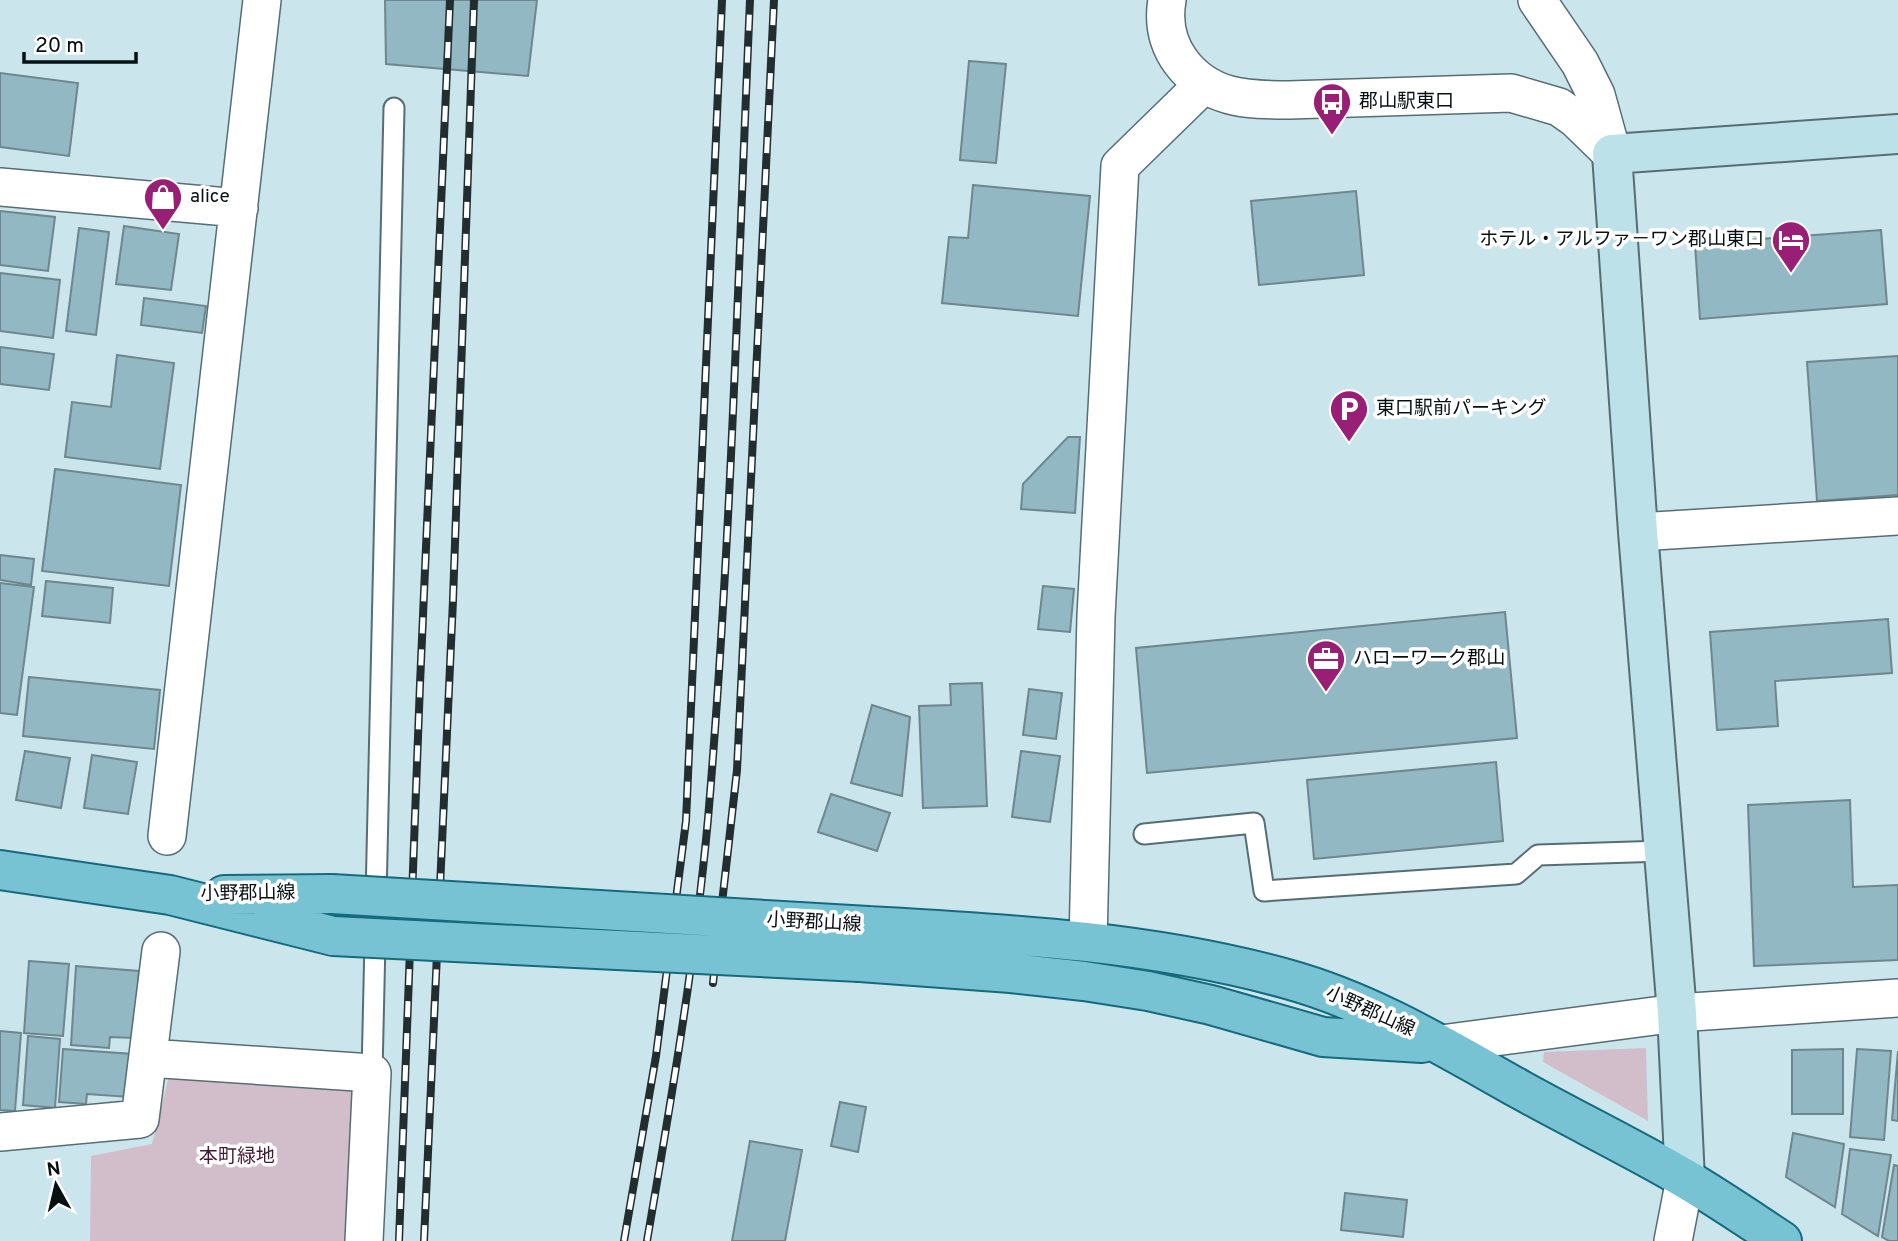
<svg xmlns="http://www.w3.org/2000/svg" width="1898" height="1241" viewBox="0 0 1898 1241" font-family="Overpass,'Noto Sans JP',sans-serif">
	<style>
		.green { fill: #d2beca }
		.building { fill: #92b8c3; stroke: #6e868d; stroke-width: 2 }
		.lines { fill: none; stroke-linecap: round; stroke-linejoin: round }
		.lane-casing { stroke: #566d73; stroke-width: 23 }
		.street-casing { stroke: #566d73; stroke-width: 40 }
		.secondary-casing { stroke: #566d73; stroke-width: 42 }
		.primary-casing { stroke: #166a7d; stroke-width: 42 }
		.lane { stroke: #fff; stroke-width: 19 }
		.street { stroke: #fff; stroke-width: 37 }
		.secondary { stroke: #bce1e9; stroke-width: 38 }
		.primary { stroke: #78c3d3; stroke-width: 38 }
		.rail-casing { stroke: #222d30; stroke-width: 8 }
		.rail { stroke: #fff; stroke-width: 5; stroke-dasharray: 16; stroke-linecap: butt }
		.primary-bridge-casing { stroke: #166a7d; stroke-width: 42; stroke-linecap: butt }
		.primary-bridge { stroke: #78c3d3; stroke-width: 38 }
		.labels { text-anchor: middle; dominant-baseline: central; stroke-width: 7; stroke-linejoin: round; paint-order: stroke }
		.poi-label { font-size: 19px; fill: #071012; stroke: #fff; text-anchor: start }
		.street-label { font-size: 19px; fill: #071012; stroke: #fff }
		.park-label { font-size: 19px; fill: #431a35; stroke: #fff }
	</style>
	<rect width="100%" height="100%" fill="#cbe5ed"/>
	<path class="green" d="M1646 1048 1648 1121 1543 1062 1544 1052Z
		M171 1068 362 1083 355 1241H90L91 1156 152 1144Z"/>
	<path class="building" d="M385 0H537L528 76 386 64Z
		M969 61 1006 64 996 163 960 160Z
		M0 73 78 83 69 156 0 147Z
		M973 185 1090 196 1078 316 942 303 949 237 968 238Z
		M1356 191 1364 275 1259 285 1251 201Z
		M0 211 55 217 48 271 0 265Z
		M124 226 179 234 171 290 116 284Z
		M79 228 109 232 96 335 66 331Z
		M1881 230 1887 304 1700 319 1695 244Z
		M0 273 60 280 53 338 0 331Z
		M144 298 206 306 202 333 141 325Z
		M0 347 54 354 49 390 0 384Z
		M117 355 174 363 160 469 65 457 72 402 111 407Z
		M1898 356V495L1817 501 1807 362Z
		M1068 437H1080L1075 513 1021 509 1023 484Z
		M55 469 181 485 169 586 42 571Z
		M0 555 34 559 31 585 0 580Z
		M46 581 113 588 110 623 42 616Z
		M0 583 34 587 17 715 0 713Z
		M1043 586 1074 589 1070 632 1038 629Z
		M1505 612 1517 738 1147 773 1136 648Z
		M1888 619 1892 673 1775 681 1778 726 1717 730 1710 632Z
		M29 677 160 690 154 749 23 736Z
		M982 683 987 806 923 808 919 706 951 705 950 684Z
		M1029 689 1062 693 1056 739 1023 735Z
		M872 705 910 717 902 796 851 783Z
		M25 751 70 758 61 808 16 800Z
		M1021 751 1060 756 1050 822 1012 817Z
		M92 755 137 762 128 814 84 808Z
		M1496 762 1503 841 1314 859 1307 780Z
		M831 794 890 813 877 851 818 832Z
		M1850 800 1853 887 1898 885V960L1754 966 1748 805Z
		M29 961 69 964 63 1036 24 1033Z
		M76 966 139 971 134 1038 110 1037 109 1048 71 1045Z
		M0 1031 21 1033 15 1111 0 1110Z
		M28 1036 60 1039 55 1108 23 1105Z
		M63 1049 133 1054 130 1097 87 1094 86 1104 59 1102Z
		M1843 1049V1114H1792V1050Z
		M1857 1049 1891 1051 1884 1140 1850 1137Z
		M1898 1051V1121L1892 1120Z
		M840 1102 866 1107 858 1152 831 1146Z
		M1793 1133 1844 1144 1835 1207 1786 1177Z
		M750 1141 802 1150 785 1241H732Z
		M1850 1149 1891 1155 1878 1236 1842 1214Z
		M1894 1165 1898 1166V1241H1889L1882 1237Z
		M1345 1193 1407 1200 1403 1237 1341 1230Z"/>
	<g class="lines">
		<g class="lane-casing">
			<path id="lane" d="M1144 834 1254 823 1264 891 1516 874 1538 855 1664 851
				M372 1073 394 108"/>
		</g>
		<g class="street-casing">
			<path id="street" d="M1167 0C1163 23 1167 43 1181 62 1209 99 1246 100 1289 100L1511 93 1559 107 1576 119 1612 154
				M1537 0 1580 63 1596 95 1612 153
				M0 187 239 208
				M1638 532 1898 516
				M167 836 262 0
				M1088 941 1096 616 1120 166 1203 85
				M1441 1044 1677 1013 1898 998
				M148 1058 372 1073 364 1241
				M0 1132 140 1119 161 951
				M1673 1241 1685 1179"/>
		</g>
		<g class="secondary-casing">
			<path id="secondary" d="M1685 1179 1677 1013 1638 532 1612 154 1898 134"/>
		</g>
		<g class="primary-casing">
			<path id="primary" d="M0 870 170 895 333 936
				M224 895 332 894
				M868 926C1009 934 1150 941 1287 979 1371 1002 1446 1048 1521 1090 1575 1120 1631 1147 1684 1178 1718 1198 1750 1220 1782 1241
				M860 962 1011 973 1084 981 1148 991 1211 1005 1323 1037 1422 1043"/>
		</g>
		<use href="#lane" class="lane"/>
		<use href="#street" class="street"/>
		<use href="#secondary" class="secondary"/>
		<use href="#primary" class="primary"/>
		<g class="rail-casing">
			<path id="rail" d="M713 983 737 770 774 0
				M399 1241 420 684 450 0
				M424 1241 453 600 474 0
				M624 1241 656 1056 686 821 722 0
				M647 1241C671 1101 695 961 708 819 731 547 738 273 750 0"/>
		</g>
		<use href="#rail" class="rail"/>
		<g class="primary-bridge-casing">
			<path id="primary-bridge" d="M332 894 868 926
				M333 936 860 962"/>
		</g>
		<use href="#primary-bridge" class="primary-bridge"/>
	</g>
	<defs>
		<g id="bus-pin" transform="scale(2.0125)"><path d="M0 17L-7.5 6A9.5 9.5 0 1 1 7.5 6Z" fill="#991e76" stroke="#fff"/><path d="M-5-6H5V4H4V6H2V4H-2V6H-4V4H-5ZM-3.5-4V0h7V-4ZM-3.5 1.2v1.5H-2V1.2ZM2 1.2v1.5H3.5V1.2Z" fill="#fff"/></g>
		<g id="shop-pin" transform="scale(2.0125)"><path d="M0 17L-7.5 6A9.5 9.5 0 1 1 7.5 6Z" fill="#991e76" stroke="#fff"/><path d="M-5-2.5h2.3a2.7 3.5 0 0 1 5.4 0H5L5.5 6h-11ZM-1.5-2.5h3a1.5 2.3 0 0 0-3 0Z" fill="#fff"/></g>
		<g id="hotel-pin" transform="scale(2.0125)"><path d="M0 17L-7.5 6A9.5 9.5 0 1 1 7.5 6Z" fill="#991e76" stroke="#fff"/><path d="M-6-4.5h1.5V1H6V5H4.5V3h-9V5H-6ZM-4 0a1.8 1.8 0 1 1 3.6 0ZM.5 0V-2.5h3Q6-2.5 6 0Z" fill="#fff"/></g>
		<g id="parking-pin" transform="scale(2.0125)"><path d="M0 17L-7.5 6A9.5 9.5 0 1 1 7.5 6Z" fill="#991e76" stroke="#fff"/><path d="M-3.5-5.5H1a3.5 3.5 0 0 1 0 7H-1V5.5H-3.5ZM-1-3.4V-.6H.8a1.4 1.4 0 0 0 0-2.8Z" fill="#fff"/></g>
		<g id="office-pin" transform="scale(2.0125)"><path d="M0 17L-7.5 6A9.5 9.5 0 1 1 7.5 6Z" fill="#991e76" stroke="#fff"/><path d="M-6-3h4V-5.5h4V-3h4V5H-6ZM-1-4.5V-3h2v-1.5ZM-6 0V1H6V0Z" fill="#fff"/></g>
	</defs>
	<g fill-rule="evenodd">
		<use href="#bus-pin" x="1332" y="102"/>
		<use href="#shop-pin" x="163" y="197"/>
		<use href="#hotel-pin" x="1791" y="240"/>
		<use href="#parking-pin" x="1349" y="409"/>
		<use href="#office-pin" x="1326" y="659"/>
	</g>
	<g class="labels">
		<g class="poi-label">
			<text x="1359" y="102">郡山駅東口</text>
			<text x="190" y="197">alice</text>
			<text x="1764" y="240" text-anchor="end">ホテル・アルファ－ワン郡山東口</text>
			<text x="1376" y="409">東口駅前パーキング</text>
			<text x="1353" y="659">ハローワーク郡山</text>
		</g>
		<g class="street-label">
			<text transform="translate(248 894) rotate(-1)">小野郡山線</text>
			<text transform="translate(814 923) rotate(3)">小野郡山線</text>
			<text transform="translate(1370 1012) rotate(24)">小野郡山線</text>
		</g>
		<g class="park-label">
			<text x="237" y="1157">本町緑地</text>
		</g>
	</g>
	<g transform="translate(56 1185) rotate(352)" stroke="#ffffff" stroke-width="5" paint-order="stroke">
	<path d="M0-5L12 26L0 18L-12 26Z" fill="#071012"/>
	<text y="-10" font-size="19" font-weight="bold" text-anchor="middle" fill="#071012">N</text>
	</g>
	<path d="M24 52v10h112v-10" fill="none" stroke="#071012" stroke-width="3.5"/>
	<text x="35" y="52" font-size="21" fill="#071012" stroke="#ffffff" stroke-width="5" paint-order="stroke">20 m</text>
</svg>
